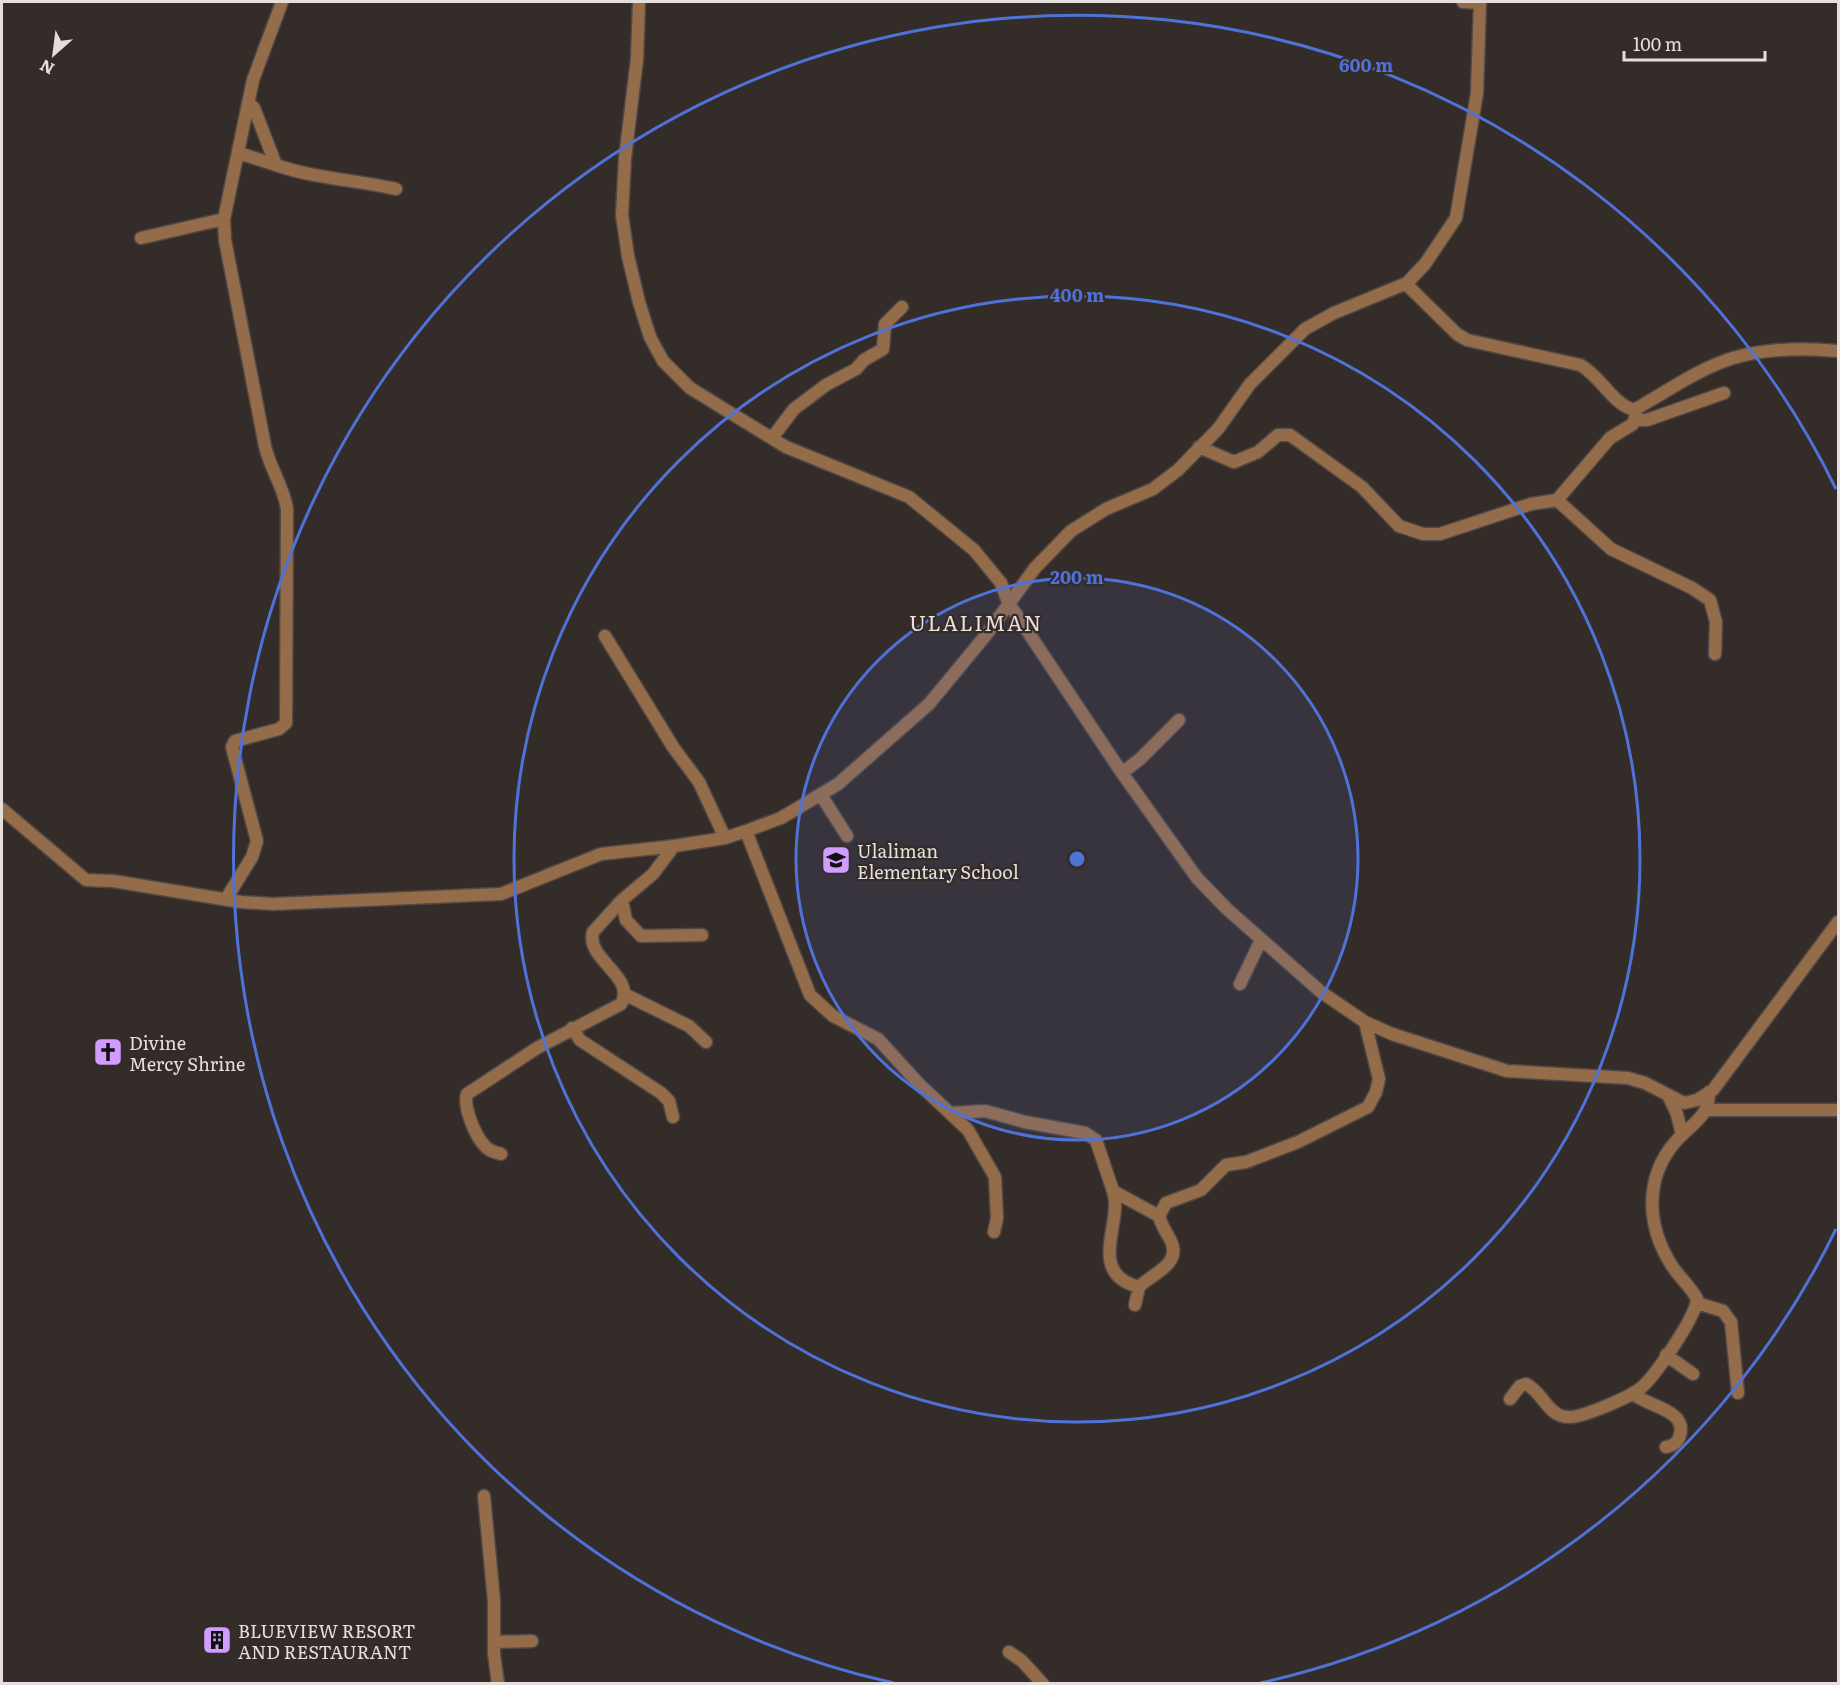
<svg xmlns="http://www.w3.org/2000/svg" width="1840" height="1685" viewBox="0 0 1840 1685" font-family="Literata,serif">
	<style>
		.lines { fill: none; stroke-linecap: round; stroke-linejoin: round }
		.minor-casing { stroke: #504846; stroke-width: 15 }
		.minor { stroke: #956c49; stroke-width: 12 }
		.ring { fill: none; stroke: #4f72d9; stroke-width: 3 }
		.labels { text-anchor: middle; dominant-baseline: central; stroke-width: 4.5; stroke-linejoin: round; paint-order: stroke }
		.poi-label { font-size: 18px; fill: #e4dedc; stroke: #342c29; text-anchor: start }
		.quarter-label { font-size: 21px; letter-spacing: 1.5px; fill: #eadfdb; stroke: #342c29 }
		.centre { fill: #4f72d9; stroke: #342c29; stroke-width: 3 }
		.ring-label { font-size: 18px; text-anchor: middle; font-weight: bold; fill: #4f72d9; stroke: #342c29; stroke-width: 4.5; stroke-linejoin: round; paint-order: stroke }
	</style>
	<rect width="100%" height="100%" fill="#342c29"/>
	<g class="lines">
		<g class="minor-casing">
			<path id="minor" d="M639 2 637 59 625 158 622 215 628 256 639 302 650 337 663 361 690 388 786 447 909 497 974 550 1001 583 1008 602 1122 773 1197 878 1227 909 1321 992 1365 1022 1392 1034 1507 1071 1628 1078 1645 1083 1684 1103 1697 1100 1713 1090 1838 922
				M1463 2 1480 3
				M249 103 254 108 276 165C312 178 357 180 396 189
				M239 153 276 165
				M224 219 225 240 265 446C270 469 284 487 287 509L286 723 279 729 235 741 232 747 257 841 252 857 226 899
				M141 238 224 219 253 80 282 2
				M1406 284 1457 334 1467 340 1580 365C1601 376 1611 403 1634 410 1666 392 1698 369 1733 358 1767 348 1803 348 1838 351
				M1635 420H1647L1724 393
				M772 438 794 409 826 385 856 369 864 360 883 349 885 324 902 307
				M1199 447 1234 462 1258 452 1278 435H1290L1362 487 1399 526 1423 534H1440L1531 504 1557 500 1610 438 1633 424 1636 415 1634 410
				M1557 500 1611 549 1692 588 1710 600 1716 622 1715 654
				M605 636 673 747 699 782 725 838
				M1122 773 1140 759 1179 720
				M821 795 847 836
				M2 809 86 880 113 881 241 902 273 904 501 894 601 854 674 846 725 838 746 831 781 818 838 784 929 704 986 635 1035 568 1071 531 1106 509 1153 489 1178 470 1218 429 1250 384 1305 329 1334 313 1407 283 1425 264 1456 218 1477 93 1480 2
				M746 831 810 995 833 1016 878 1039 920 1085 968 1130 995 1177 997 1218 994 1232
				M622 900 626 920 641 936 702 935
				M1240 984 1261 940
				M624 994 689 1026 706 1042
				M572 1028 580 1040 661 1093 669 1101 673 1117
				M1669 1097 1677 1114 1682 1135
				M1707 1110H1838
				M952 1113 985 1111 1025 1122 1085 1133 1096 1140 1113 1191 1159 1216
				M501 1154C495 1152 488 1151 484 1145 475 1135 463 1107 467 1094L537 1048 621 1004C637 977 585 959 593 932L622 900 653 874 674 846
				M1113 1191C1124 1222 1085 1273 1139 1287
				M1697 1303 1723 1311 1731 1322 1738 1393
				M1135 1305 1139 1287C1151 1274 1182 1265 1171 1241 1167 1233 1161 1225 1159 1216L1166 1203 1201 1190 1226 1165 1246 1162 1298 1142 1368 1107 1376 1092 1379 1079 1365 1022
				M1666 1355 1693 1374
				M1633 1393C1645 1407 1693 1409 1678 1440 1675 1445 1671 1446 1666 1447
				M1510 1399 1520 1386 1526 1384C1543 1392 1547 1416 1568 1417 1582 1418 1630 1397 1641 1388 1655 1376 1696 1317 1697 1299 1691 1287 1680 1278 1672 1266 1644 1222 1644 1170 1684 1133 1698 1120 1709 1113 1709 1092
				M484 1496 494 1601V1654L498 1684
				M494 1642 532 1641
				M1009 1652 1022 1661 1043 1684"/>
		</g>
		<use href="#minor" class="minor"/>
	</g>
	<circle cx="1077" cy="859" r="281" fill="#4f72d9" fill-opacity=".12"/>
	<g class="ring">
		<circle cx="1077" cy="859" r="281"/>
		<circle cx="1077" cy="859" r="563"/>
		<path d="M1836 1229A844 844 0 0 1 1260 1683M894 1683A844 844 0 1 1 1836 489"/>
	</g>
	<defs>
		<g id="school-square" transform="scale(1.5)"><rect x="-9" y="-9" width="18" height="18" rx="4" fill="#d09dfe" stroke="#342c29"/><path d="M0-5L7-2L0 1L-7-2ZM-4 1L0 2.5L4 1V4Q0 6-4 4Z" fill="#111"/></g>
		<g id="church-square" transform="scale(1.5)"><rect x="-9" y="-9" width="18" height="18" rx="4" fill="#d09dfe" stroke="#342c29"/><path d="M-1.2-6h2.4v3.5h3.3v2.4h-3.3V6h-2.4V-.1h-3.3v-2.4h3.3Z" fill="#111"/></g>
		<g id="building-square" transform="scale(1.5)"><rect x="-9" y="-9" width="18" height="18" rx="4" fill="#d09dfe" stroke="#342c29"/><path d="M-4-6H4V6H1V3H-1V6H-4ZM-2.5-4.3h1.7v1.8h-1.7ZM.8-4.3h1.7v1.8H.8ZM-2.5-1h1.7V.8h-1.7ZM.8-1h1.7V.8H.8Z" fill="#111"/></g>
	</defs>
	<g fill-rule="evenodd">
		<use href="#school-square" x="836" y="860"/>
		<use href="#church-square" x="108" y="1052"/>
		<use href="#building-square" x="217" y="1640"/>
	</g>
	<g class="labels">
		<g class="poi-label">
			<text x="857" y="850">Ulaliman<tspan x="857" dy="21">Elementary School</tspan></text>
			<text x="129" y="1042">Divine<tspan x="129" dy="21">Mercy Shrine</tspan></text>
			<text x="238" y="1630">BLUEVIEW RESORT<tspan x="238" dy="21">AND RESTAURANT</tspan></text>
		</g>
		<g class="quarter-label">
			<text x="976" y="621">ULALIMAN</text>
		</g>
	</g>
	<circle cx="1077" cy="859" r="9" class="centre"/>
	<g class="ring-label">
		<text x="1366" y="72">600 m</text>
		<text x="1077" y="302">400 m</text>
		<text x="1077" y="584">200 m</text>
	</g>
	<rect width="1840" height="1685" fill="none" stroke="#e4dedc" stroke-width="6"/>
	<g transform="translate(54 54) rotate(208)" stroke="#342c29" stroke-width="4.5" paint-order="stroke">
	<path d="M0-4.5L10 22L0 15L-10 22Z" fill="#e4dedc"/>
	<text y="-9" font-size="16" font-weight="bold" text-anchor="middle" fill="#e4dedc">N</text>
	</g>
	<path d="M1624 51v9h141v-9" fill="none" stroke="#e4dedc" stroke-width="3"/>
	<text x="1633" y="51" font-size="18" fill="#e4dedc" stroke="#342c29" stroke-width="4.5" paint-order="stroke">100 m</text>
</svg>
